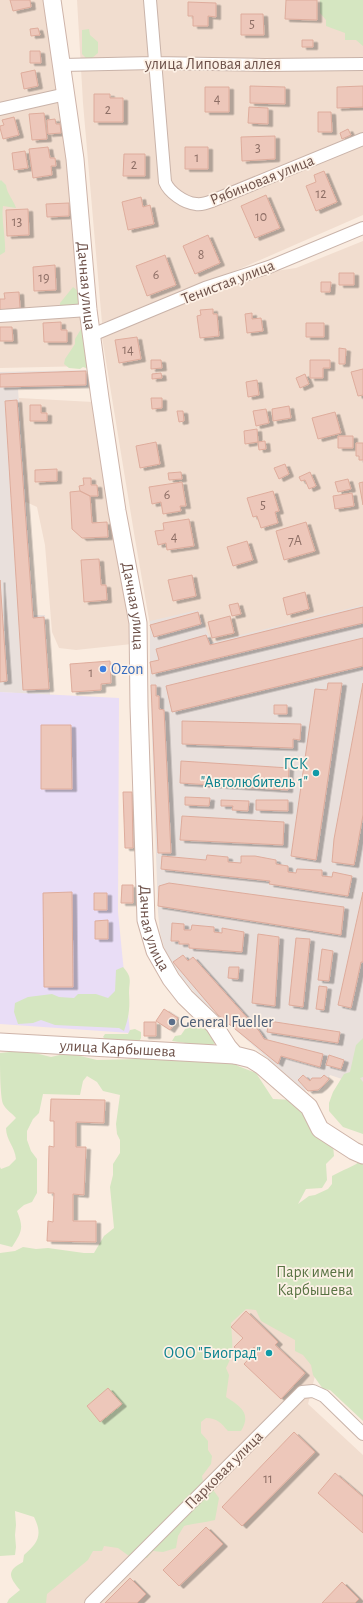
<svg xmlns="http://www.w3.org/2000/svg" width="363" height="1603" viewBox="0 0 363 1603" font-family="'Alegreya Sans',sans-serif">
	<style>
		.residential { fill: #f1ddcf }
		.industrial { fill: #e9e0dc }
		.education { fill: #e9ddf6 }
		.green { fill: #d5e6c1 }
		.building { fill: #edc7ba; stroke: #deac9c; filter: url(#shadow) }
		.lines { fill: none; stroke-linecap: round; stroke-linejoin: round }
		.street-casing { stroke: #c9b3a9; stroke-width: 14 }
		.secondary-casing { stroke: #ceb4a9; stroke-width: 19 }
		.street { stroke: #fff; stroke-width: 12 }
		.secondary { stroke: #fff; stroke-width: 17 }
		.shop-dot { fill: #3f7fe0; stroke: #fdf1e6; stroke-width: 1.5 }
		.culture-dot { fill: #0f9aa8; stroke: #fdf1e6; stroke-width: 1.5 }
		.service-dot { fill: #5c6f8a; stroke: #fdf1e6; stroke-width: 1.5 }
		.labels { text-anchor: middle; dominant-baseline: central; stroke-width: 3.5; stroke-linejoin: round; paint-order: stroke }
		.number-label { font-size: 14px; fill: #8e6f66 }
		.street-label { font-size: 16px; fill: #6e524a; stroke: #fdf1e6 }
		.shop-label { font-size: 16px; fill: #366cbe; stroke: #fdf1e6; text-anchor: start }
		.culture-label { font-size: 16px; fill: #0d838f; stroke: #fdf1e6; text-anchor: end }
		.service-label { font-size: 16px; fill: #4e5e75; stroke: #fdf1e6; text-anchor: start }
		.park-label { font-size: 16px; fill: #587343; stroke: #fdf1e6 }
	</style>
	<defs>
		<filter id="shadow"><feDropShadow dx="4.5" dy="2.5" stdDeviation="0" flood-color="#0004"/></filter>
	</defs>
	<rect width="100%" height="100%" fill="#faece0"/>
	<path class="residential" d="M0 0H46L64 118 90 366 0 368Z
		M77 0H363V215L155 306 102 323 83 103Z
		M363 241V607L210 645 150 625 135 539 102 337 199 297 262 273 296 268Z
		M19 398 93 402 128 602 132 644 76 650 59 648 52 632 45 545 37 507 26 502Z
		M250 1293 320 1356 308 1404 363 1455V1603H36L188 1368Z"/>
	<path class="industrial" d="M88 370V387L18 389 34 615H45L50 695 0 692V372Z
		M363 605V1118L348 1081 330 1075 323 1088 315 1092 304 1090 199 998 182 978 165 950 160 933 158 912 150 680V621L198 610 212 642Z"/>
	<path class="education" d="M0 692 119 698 118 912 130 1033 0 1024Z"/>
	<path class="green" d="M320 0H363V46L356 40H345V33L326 26V20L320 13Z
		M89 29 90 35 98 42V53L92 58H86L82 54V30Z
		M1 180 6 185C7 194 13 199 16 208L3 206C1 221 6 237 5 252L0 255V181Z
		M73 287 78 291 80 302 76 306 60 307V303Z
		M81 329 86 330 89 369 83 367 80 369 69 368 64 364 65 359 75 344V339Z
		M123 967C133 978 129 981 129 993 130 1009 129 1016 124 1031L119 1028 55 1025 41 1020 33 1023 18 1024 14 1012 15 1003 28 997 52 994 59 997 74 998 78 994H96L108 998 115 991 116 970Z
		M194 1018 198 1020 215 1037 216 1042C213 1046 211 1046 206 1046L172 1041 175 1036 181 1035 192 1019Z
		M135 1029 141 1032V1038L138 1044 107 1041 103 1037 105 1034H128L130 1030Z
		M363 1038V1077L360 1078 363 1082V1134L343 1127 329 1111V1103L333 1092 344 1074 350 1072 356 1045Z
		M19 1051 35 1053 51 1057 68 1053 97 1060 136 1059 146 1057 159 1060 169 1056 230 1060 238 1066 256 1073 273 1099 293 1100 333 1145 334 1156 326 1164 327 1180 322 1188 306 1189 298 1204 309 1196 315 1195 328 1189 332 1184V1176C342 1170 354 1167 363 1159V1421L330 1390 323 1389 313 1375 311 1365 303 1355 295 1351V1340L261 1321 256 1310 246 1309 231 1323C232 1341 235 1352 226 1368L229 1375 226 1397C240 1406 252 1413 241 1431H228C221 1423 217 1418 206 1418L201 1422V1433L208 1441V1450L212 1456 211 1464 202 1476 204 1487H211L219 1498 215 1520C204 1523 194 1523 184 1526L178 1536 176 1548 163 1552 153 1551 147 1558 129 1556 118 1548 104 1546 102 1551H93L88 1560 47 1594 46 1603H7L9 1599 20 1590C9 1577 6 1571 23 1562L24 1555C38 1543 43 1535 34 1517L15 1511 16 1525 15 1535 16 1547 15 1555 0 1556V1253L15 1251 23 1247 36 1249 48 1248 84 1253H94L104 1236 114 1228 110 1187 113 1175V1164L120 1153V1140L117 1134 116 1124 120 1095 103 1091 97 1082 87 1076 83 1081 80 1095 43 1094 39 1113 33 1119 27 1131V1140L31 1151 37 1159V1193L32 1202 24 1205 17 1211C24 1228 22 1232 12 1247L0 1244V1167L1 1169 9 1166 16 1159C15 1147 6 1140 6 1128L16 1118C12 1113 6 1110 3 1104 0 1095 0 1065 0 1053Z"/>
	<path class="building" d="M10 0H30L31 7 13 11Z
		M286 0H317V20L285 19Z
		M188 2 216 3V17L208 16V26H193V16H188Z
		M241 14H263L264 35H241Z
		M38 28 40 35 31 36 30 29Z
		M302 40H313V47H302Z
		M30 51H40L41 63H30Z
		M35 70 38 86 24 89 21 73Z
		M250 86 285 87V104L250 103Z
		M363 86V107L337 108V87Z
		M205 87H229V112H205Z
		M94 94H110V98H123V122H94Z
		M249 107 268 108V124L248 123Z
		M318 112H331L332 132H318Z
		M44 113 47 139 32 140 29 114Z
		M14 117 19 135 3 139 0 128V126L4 125 2 120Z
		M55 119 56 124H60L61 133 48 134 47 120Z
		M348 129 351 135 342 139 340 133Z
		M275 136V159L242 161 241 137Z
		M48 147 50 158H55L56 166H51L52 175 33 178 29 149Z
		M185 147H208V169H185Z
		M25 151 28 168 14 170 12 153Z
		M124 154H145V176H123Z
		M324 171 337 202 316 211 306 186 316 182 314 175Z
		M266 195 280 228 255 238 241 206Z
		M141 197 143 207 150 205 154 224 128 230 122 202Z
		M69 203V216L47 217 46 204Z
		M28 209 29 235 7 236 6 210Z
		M208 235 220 263 195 274 183 246Z
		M165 255 176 285 147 296 136 266Z
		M55 265 56 290 34 291 33 267Z
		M339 273H354V285H339Z
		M321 282H331L330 292H321Z
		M19 292 20 308 0 310V299H5L4 293Z
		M213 309V314H217L219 336 200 338 197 316 201 315 200 310Z
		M252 313V319L261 318 263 331 247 333 245 314Z
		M61 322V330H67V342H44L43 323Z
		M306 323H324V337H306Z
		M0 327H12L13 341H0Z
		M137 337 141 359 119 363 115 340Z
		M339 348 346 349 345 364H339Z
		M151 360H161L162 368 151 369Z
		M310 360H330V368H323V378H310Z
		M363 369V395L358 396 351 372Z
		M86 371V385L0 387V374Z
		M161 373 162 378 152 379V374Z
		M305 374 309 384 300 388 296 378Z
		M257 380 259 395 248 397 246 382Z
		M151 398H162V408L152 409Z
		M17 400 33 618 44 617 49 689 23 690 5 401Z
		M30 405H41V413H47V421H30Z
		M289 406 291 418 273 421 272 409Z
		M266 409 269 423 256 426 253 411Z
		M177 411H183L184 421 179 422Z
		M335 412 341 433 318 439 312 418Z
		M257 429 258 442 245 444 244 431Z
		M338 436H353V448H338Z
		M265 441 266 449 259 450 258 442Z
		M156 442 160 464 140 468 136 446Z
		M356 443H363V460H359V456H356Z
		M285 464 289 474 279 479 274 468Z
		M57 469V481L35 482V470Z
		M181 472 182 479 169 480 168 473Z
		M310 472 316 486 309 489 305 480 301 481 299 477Z
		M83 478H91V485H97L98 496H90L80 491 79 486 84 485Z
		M348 479 351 489 338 492 335 482Z
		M182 482 186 506H180L181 511 163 514 161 502 152 504 149 487Z
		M363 482V505L359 483Z
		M80 491 90 496 92 523 107 522 108 537 82 538 72 529 70 492Z
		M273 491 279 511 275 512 278 523 261 528 257 516 253 517 247 498Z
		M352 493 354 506 335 509 333 496Z
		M189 519 194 546 167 550 166 543 158 545 155 531 164 530 163 523Z
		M306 522 315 551 284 560 276 531Z
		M247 541 253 560 233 566 227 547Z
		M99 559 101 585H106L107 600 84 602 81 560Z
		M192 575 196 596 173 601 168 580Z
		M0 580 7 681 0 682Z
		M305 592 309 609 287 615 283 598Z
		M238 603 241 614 232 616 229 605Z
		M363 607V623L152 674 150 662 159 660 156 649 206 635 210 645Z
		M198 612 201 624 154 637 150 625Z
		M230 616 234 633 212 638 208 622Z
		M363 638V666L172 712 166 686Z
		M110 661 111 683 101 684V690L72 692 70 664Z
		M328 683H342L316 860 291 856 315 689 327 690Z
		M363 683V815L354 865 332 862 334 839Z
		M151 685H156V696H159V709L164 710 171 853H158Z
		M274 705H287V714H274Z
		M182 721 301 724 300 740 293 739V748L182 744Z
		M41 725H71L72 789H41Z
		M181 761 289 768 288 790 180 783Z
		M123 792H132L133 848H125Z
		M185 797 210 798 209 806 185 805Z
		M221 800 249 801 248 811 232 810 233 806H221Z
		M256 800H288V811L256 810Z
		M182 816 284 822 283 845 180 840Z
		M207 855 228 857V862L241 863V856H255L276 860V864L288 866V872L296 873 297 869 322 870V876L332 877 333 872 352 876 348 896 269 884 270 881 161 869 162 856 206 860Z
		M169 883 344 907 341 935 158 906 159 886Z
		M122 885H133V903H121Z
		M72 892 73 987H44L43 893Z
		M363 892V962H361L351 1008 338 1005Z
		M94 893H107V910H94Z
		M108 920V939H95V921Z
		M172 923 184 924V930H191L192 925 214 927V932L222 933V928L244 932 242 952 189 948V944H179V941H171Z
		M258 934 279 937 275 1006 252 1003Z
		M296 938 310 939 303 1007 289 1005Z
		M322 949 333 951 329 981 318 980Z
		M183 955 188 961 193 957 259 1031 264 1039 323 1054 320 1067 281 1056 278 1064 218 1015 173 962Z
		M229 967H239L238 979 228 978Z
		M319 986 327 987 324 1010 316 1009Z
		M164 1009 178 1018 170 1030 156 1021Z
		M269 1021 340 1032 338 1043 267 1032Z
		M144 1022H156V1036H144Z
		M329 1055 344 1060 341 1069 326 1065Z
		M303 1075 310 1081 312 1078H321L324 1075 329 1079 323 1086 318 1090 308 1091 298 1080Z
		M51 1099 105 1100 104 1123 76 1122V1147H86L84 1195 73 1194V1221H96V1242L47 1241 48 1221 53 1222 54 1193H48L49 1146 54 1147V1121H50Z
		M246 1311 278 1342 275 1345 305 1373 281 1399 244 1364 257 1350 254 1347 245 1357 234 1347 243 1338 231 1327Z
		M108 1388 122 1404 100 1422 87 1406Z
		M294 1432 315 1452 242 1526 222 1507Z
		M335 1473 363 1497V1533L318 1493Z
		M206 1527 223 1544 179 1586 163 1570Z
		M130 1578 146 1594 137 1603H105Z
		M342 1582 359 1599 355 1603H322Z"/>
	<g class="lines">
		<g class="street-casing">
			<path id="street" d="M150 0 165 182C169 192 184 203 196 204 202 205 207 203 212 201L363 139
				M62 65 154 63 265 65 363 64
				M0 109 66 94
				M0 316 88 310
				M92 335 205 288 269 267 363 228
				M91 1603 302 1392 313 1391 324 1396 363 1434"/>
		</g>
		<g class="secondary-casing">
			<g id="secondary">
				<path id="s1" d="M52 0 75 159 88 310 100 398 117 511 138 623 139 706 146 920 155 951 171 979 185 997 214 1025 228 1047 235 1055 251 1059 262 1066 309 1107 320 1129 354 1151 363 1155"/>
				<path id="s2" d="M0 1042 235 1055"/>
			</g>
		</g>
		<use href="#street" class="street"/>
		<use href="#secondary" class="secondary"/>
	</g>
	<circle class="shop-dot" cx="103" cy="669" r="4"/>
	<g class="culture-dot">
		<circle cx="316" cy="773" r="4"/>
		<circle cx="269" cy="1353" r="4"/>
	</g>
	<circle class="service-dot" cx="172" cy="1022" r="4"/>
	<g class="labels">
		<g class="number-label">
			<text x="252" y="24">5</text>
			<text x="217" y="99">4</text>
			<text x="108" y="110">2</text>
			<text x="258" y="148">3</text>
			<text x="197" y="158">1</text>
			<text x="134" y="165">2</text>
			<text x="321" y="194">12</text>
			<text x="261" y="217">10</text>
			<text x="17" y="222">13</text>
			<text x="201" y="255">8</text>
			<text x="156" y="275">6</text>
			<text x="44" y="278">19</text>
			<text x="128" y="350">14</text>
			<text x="167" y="495">6</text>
			<text x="263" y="505">5</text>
			<text x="174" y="537">4</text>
			<text x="295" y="541">7А</text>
			<text x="91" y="673">1</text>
			<text x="268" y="1479">11</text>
		</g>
		<g class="street-label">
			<text x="213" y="64">улица Липовая аллея</text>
			<text transform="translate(262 180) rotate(-22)">Рябиновая улица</text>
			<text transform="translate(228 282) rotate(-21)">Тенистая улица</text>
			<text stroke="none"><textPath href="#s1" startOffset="288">Дачная улица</textPath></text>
			<text stroke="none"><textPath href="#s1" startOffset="612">Дачная улица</textPath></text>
			<text stroke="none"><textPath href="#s1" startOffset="936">Дачная улица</textPath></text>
			<text stroke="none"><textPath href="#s2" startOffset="118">улица Карбышева</textPath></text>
			<text transform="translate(224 1470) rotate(-45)">Парковая улица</text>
		</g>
		<g class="shop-label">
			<text x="111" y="669">Ozon</text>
		</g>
		<g class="culture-label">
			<text x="308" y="764">ГСК<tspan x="308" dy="18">"Автолюбитель 1"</tspan></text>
			<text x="261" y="1353">ООО "Биоград"</text>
		</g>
		<g class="service-label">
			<text x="180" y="1022">General Fueller</text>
		</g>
		<g class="park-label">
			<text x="315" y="1272">Парк имени<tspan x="315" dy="18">Карбышева</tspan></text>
		</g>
	</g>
</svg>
